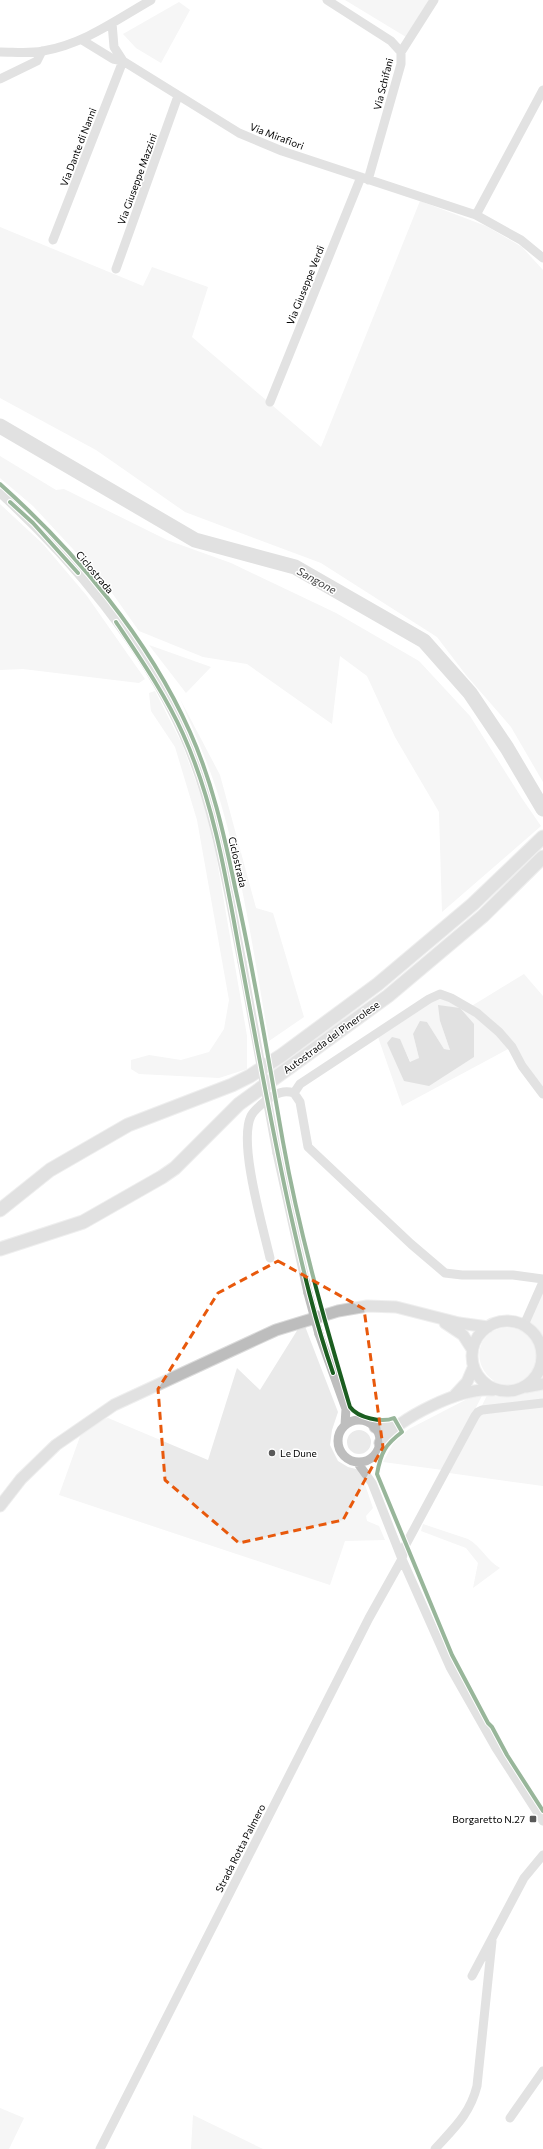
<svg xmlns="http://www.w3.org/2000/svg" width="543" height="2149" viewBox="0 0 543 2149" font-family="Commissioner,sans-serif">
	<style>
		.green { fill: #eaeaea; fill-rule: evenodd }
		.water { fill: #bcbcbc }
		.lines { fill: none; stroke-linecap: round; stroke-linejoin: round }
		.river { stroke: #bcbcbc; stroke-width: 15 }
		.major-casing { stroke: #dbdbdb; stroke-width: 13 }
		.highway-casing { stroke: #dbdbdb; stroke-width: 15 }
		.minor { stroke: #bebebe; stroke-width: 9 }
		.major { stroke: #bdbdbd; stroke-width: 11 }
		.highway { stroke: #bdbdbd; stroke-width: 13 }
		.minor-bridge { stroke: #bebebe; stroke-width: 9 }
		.cycleway-casing { stroke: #fff; stroke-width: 6 }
		.cycleway { stroke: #1b5e20; stroke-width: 4 }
		.marked { fill: none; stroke: #e8590c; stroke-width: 3; stroke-dasharray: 8 5; stroke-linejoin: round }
		.poi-dot { fill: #595959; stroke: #fff; stroke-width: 1.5 }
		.labels { text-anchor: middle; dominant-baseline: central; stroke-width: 3; stroke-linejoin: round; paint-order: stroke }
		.street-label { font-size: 10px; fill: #000; stroke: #fff }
		.poi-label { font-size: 10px; fill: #000; stroke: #fff; text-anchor: start }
		.water-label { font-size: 11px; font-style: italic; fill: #414141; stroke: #fff }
	</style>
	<rect width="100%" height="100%" fill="#fff"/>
	<path class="green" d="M345 0H429L409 34 406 37Z
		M179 2 190 10 161 63 136 48 123 34Z
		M420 201 486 226 522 247 543 270V782L511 727 466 675 437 637 321 563 185 512 96 450 0 398V227L143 286 152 267 208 287 192 337 321 447Z
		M0 456 56 490 64 489 167 540 231 563 336 613 419 661 470 716 521 797 541 826 442 912 439 812 395 737 367 676 340 656 332 724 247 664 203 657 139 631 110 590 72 548 33 506 0 478Z
		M0 504 43 544 87 596 145 679 139 683 23 669 0 670Z
		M149 645 211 667 186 693Z
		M155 691 182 744 204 804 216 855 247 1036V1069L219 1078 139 1074 131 1069V1060L149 1055 181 1060 209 1052 224 1029 229 1000 197 820 175 747 151 711 149 693Z
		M180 699 220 775 256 908 273 913 304 1017 269 1041C256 967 245 890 225 818 214 776 197 738 180 699Z
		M524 974 543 996V1092L519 1057 470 1007Z
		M441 998 475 1015 510 1048 402 1106 378 1037 430 1001ZM440 1021 474 1057 404 1081 400 1040 411 1063 419 1058 413 1034 427 1022 444 1049 450 1050Z
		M543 1282V1486L449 1473 494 1381C464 1359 484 1318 519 1330Z
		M303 1321 338 1412 332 1430 330 1445 338 1461 348 1467 360 1470 373 1508 366 1516 367 1521 379 1526 385 1540 345 1541 330 1585 59 1495 82 1431 95 1422 108 1418 208 1460 237 1368 260 1390Z
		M483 1394 443 1470 383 1462 394 1442 409 1429 473 1396Z
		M347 1442a12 12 0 1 1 24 0a12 12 0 1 1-24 0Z
		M423 1524 468 1539C481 1546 487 1561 500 1568L473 1588 478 1563 466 1548 421 1531Z
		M0 2108 24 2118 9 2149H0Z
		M193 2115 263 2149H191Z"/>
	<path class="water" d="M438 1005 460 1008 474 1024V1057L429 1086 404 1081 387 1043 392 1037 400 1039 410 1062 419 1058 413 1034 420 1021 427 1022 444 1049 450 1050 440 1021Z"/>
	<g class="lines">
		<path class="river" d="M0 426 195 540 295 567 424 641 470 693 507 748 543 809"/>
		<g class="major-casing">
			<path id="major" d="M472 1356a35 35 0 1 1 70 0a35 35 0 1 1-70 0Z
				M445 1323 463 1335 472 1349
				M526 1387 543 1384
				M455 1395 467 1382 473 1368
				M375 1427 397 1425
				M380 1443C400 1417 461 1387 493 1390
				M0 1506 21 1479 56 1445 114 1405 276 1330 338 1311 367 1306 396 1307 459 1323 488 1327"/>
		</g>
		<g class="highway-casing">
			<path id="highway" d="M0 1210 50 1170 128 1125 232 1085 250 1076 282 1055 378 984 473 904 543 837
				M0 1249 83 1222 162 1177 175 1168 239 1104 388 996 483 916 543 857"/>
		</g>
		<path class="minor" d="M327 0 391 41 401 52
			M112 23 114 47 123 61 239 133 282 151 476 215 521 240 543 258
			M82 40 113 59 123 61
			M0 52C14 52 29 54 43 51 84 44 116 20 151 0
			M0 79 37 61 42 51
			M368 180 401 64V52L434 0
			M476 215 543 90
			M53 240 123 61
			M116 269 178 96
			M270 402 361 177
			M0 493C72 559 143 644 183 734 215 806 227 886 242 962
			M294 1093 300 1084 429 999 440 994 451 998 477 1013 499 1032 512 1047 522 1066 543 1094
			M277 1153 308 1293
			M270 1258C263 1227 238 1143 251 1116 254 1110 263 1103 268 1099 277 1093 284 1090 294 1093L300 1102 308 1147 411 1244 445 1273 462 1275H513L543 1279
			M524 1325 543 1282
			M319 1334 346 1409 345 1425
			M338 1441a21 21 0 1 1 42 0a21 21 0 1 1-42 0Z
			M357 1462 372 1483 402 1559 450 1667 496 1748 543 1821
			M472 1976 524 1878 543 1855
			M510 2118 543 2071
			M100 2149 369 1618 402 1559 405 1546 475 1416 478 1412 482 1410 543 1403
			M435 2149C454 2128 470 2114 477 2086L492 1941"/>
		<use href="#major" class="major"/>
		<use href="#highway" class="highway"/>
		<path class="minor-bridge" d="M242 962 277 1153
			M308 1293 319 1334"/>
		<g class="cycleway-casing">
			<path id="cycleway" d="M0 484C76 552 148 638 190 732 212 781 224 834 235 887 254 971 268 1057 283 1142 299 1231 324 1320 350 1407 358 1418 382 1423 394 1418L402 1432C385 1445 381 1452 377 1474L452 1655 488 1723 492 1727 507 1755 543 1811
				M10 502 33 523 78 573
				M116 622C140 658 165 694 183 734 215 805 227 884 241 960 257 1045 272 1131 291 1216 303 1269 315 1321 333 1373"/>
		</g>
		<use href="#cycleway" class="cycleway"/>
	</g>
	<path d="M0 0H543V2149H0ZM278 1261 364 1309 383 1447 343 1520 239 1543 165 1480 158 1389 218 1293Z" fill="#fff" fill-opacity=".55" fill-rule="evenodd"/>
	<path class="marked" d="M278 1261 364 1309 383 1447 343 1520 239 1543 165 1480 158 1389 218 1293Z"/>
	<g class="poi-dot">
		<circle cx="272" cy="1453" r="4"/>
		<rect x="529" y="1815" width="8" height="8" rx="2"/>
	</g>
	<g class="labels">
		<g class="street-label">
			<text transform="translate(383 84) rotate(-76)">Via Schifani</text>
			<text transform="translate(277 136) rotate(21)">Via Mirafiori</text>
			<text transform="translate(78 147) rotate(-69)">Via Dante di Nanni</text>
			<text transform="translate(137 179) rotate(-70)">Via Giuseppe Mazzini</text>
			<text transform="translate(305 285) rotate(-68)">Via Giuseppe Verdi</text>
			<text transform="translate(95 572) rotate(50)">Ciclostrada</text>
			<text transform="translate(238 862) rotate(77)">Ciclostrada</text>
			<text transform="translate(331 1037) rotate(-36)">Autostrada del Pinerolese</text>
			<text transform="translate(240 1848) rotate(-63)">Strada Rotta Palmero</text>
		</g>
		<g class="poi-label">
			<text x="280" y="1453">Le Dune</text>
			<text x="525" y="1819" text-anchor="end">Borgaretto N.27</text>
		</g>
		<g class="water-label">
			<text transform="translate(317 580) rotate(29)">Sangone</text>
		</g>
	</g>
</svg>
